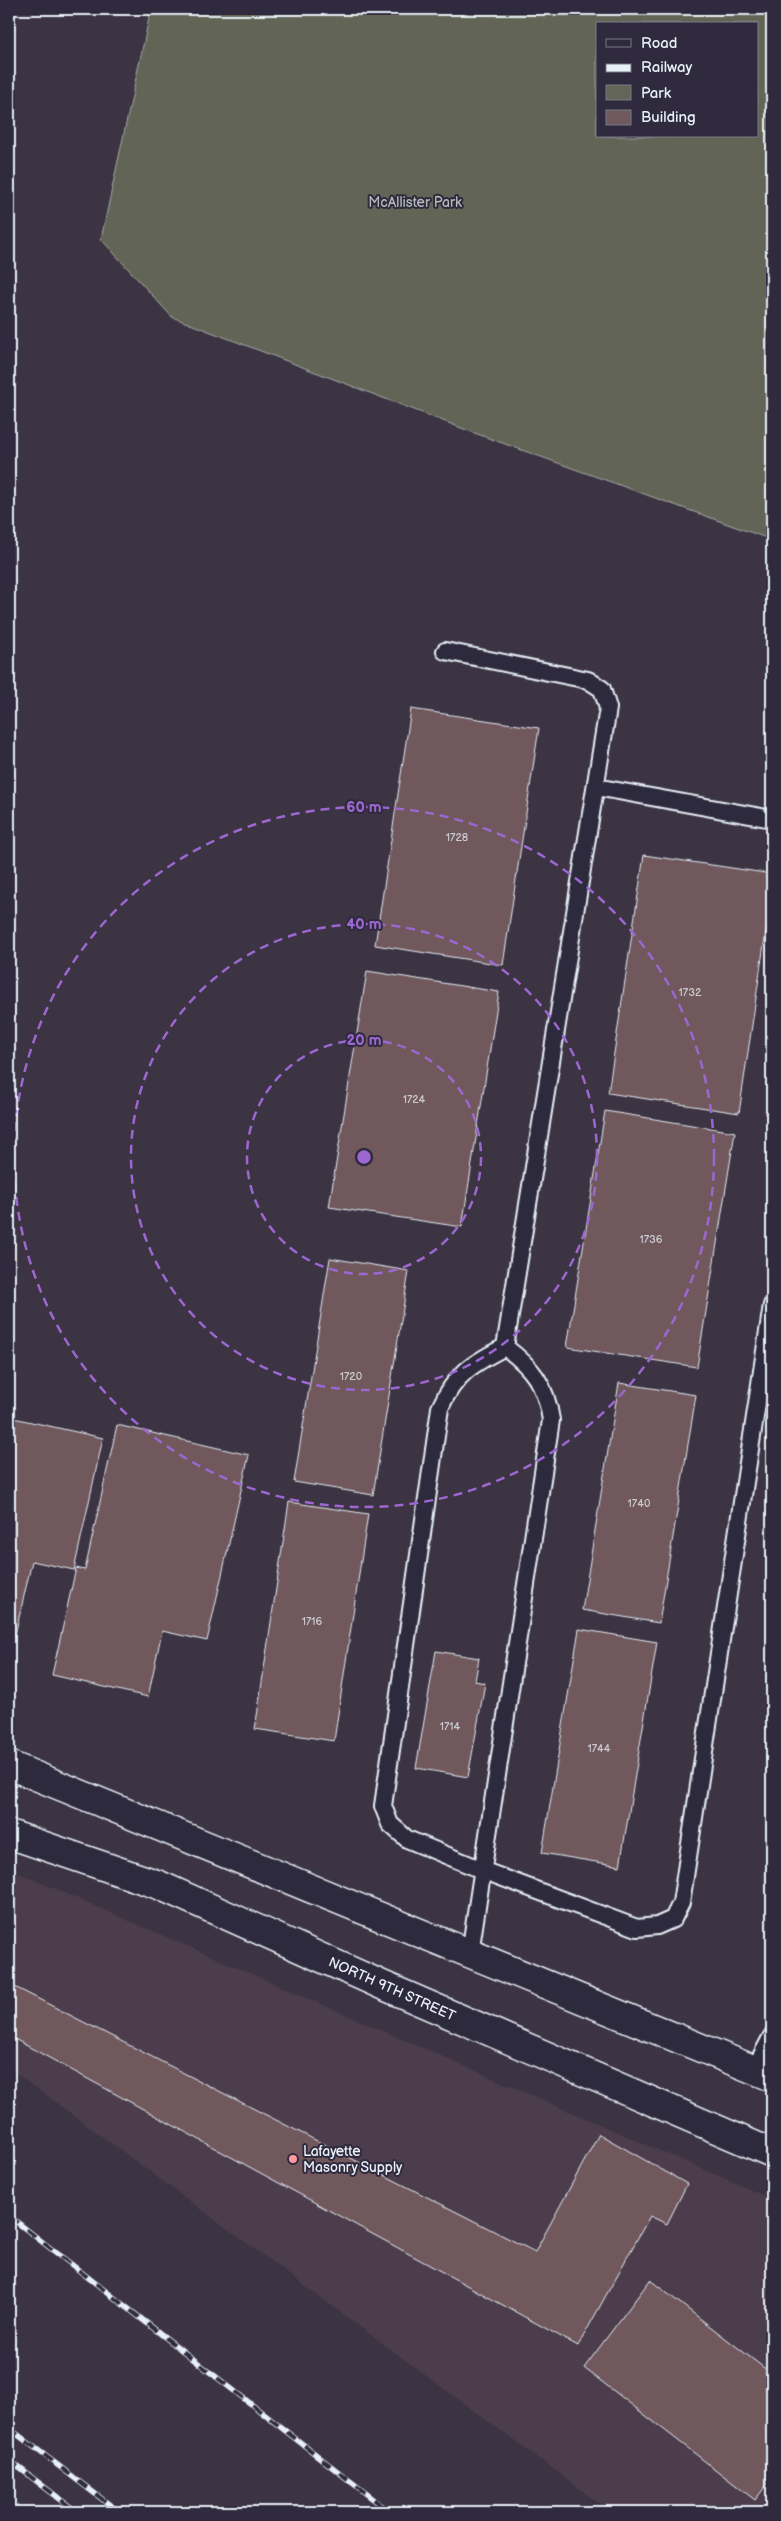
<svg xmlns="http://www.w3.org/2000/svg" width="781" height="2521" viewBox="0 0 781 2521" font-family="'Balsamiq Sans',sans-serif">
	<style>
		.built { fill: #4b3e4b }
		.green { fill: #626557; stroke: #a5aba8; fill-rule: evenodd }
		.building { fill: #6f595d; stroke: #e8f1f8 }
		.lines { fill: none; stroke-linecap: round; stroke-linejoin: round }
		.service-casing { stroke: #e8f1f8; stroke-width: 20 }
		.secondary-casing { stroke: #e8f1f8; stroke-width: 31 }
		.service { stroke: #2f2a3d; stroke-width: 16 }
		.secondary { stroke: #2f2a3d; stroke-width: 28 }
		.rail-casing { stroke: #e8f1f8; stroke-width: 5.5 }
		.rail { stroke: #2f2a3d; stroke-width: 4; stroke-dasharray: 11; stroke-linecap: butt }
		.ring { fill: none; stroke: #9c67d0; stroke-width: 2.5; stroke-dasharray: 9 6 }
		.poi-dot { fill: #ff9aa2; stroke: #2f2a3d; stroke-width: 2 }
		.labels { text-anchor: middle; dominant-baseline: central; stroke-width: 4; stroke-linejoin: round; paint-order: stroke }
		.number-label { font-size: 11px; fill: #cacbd1 }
		.park-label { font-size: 14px; fill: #b2b9b8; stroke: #2f2a3d }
		.street-label { font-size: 14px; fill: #e8f1f8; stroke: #2f2a3d }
		.poi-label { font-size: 14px; fill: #e8f1f8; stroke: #2f2a3d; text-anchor: start }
		.centre { fill: #9c67d0; stroke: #2f2a3d; stroke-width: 2.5 }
		.ring-label { font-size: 15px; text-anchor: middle; font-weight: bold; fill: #9c67d0; stroke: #2f2a3d; stroke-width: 4; stroke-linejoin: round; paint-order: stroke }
	</style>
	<rect width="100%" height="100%" fill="#3c3343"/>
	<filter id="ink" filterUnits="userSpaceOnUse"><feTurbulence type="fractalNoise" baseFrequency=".02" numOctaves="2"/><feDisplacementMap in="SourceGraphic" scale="10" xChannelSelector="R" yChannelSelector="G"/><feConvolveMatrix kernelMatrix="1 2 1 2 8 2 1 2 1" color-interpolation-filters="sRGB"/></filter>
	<g filter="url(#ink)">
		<path class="built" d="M772 1818V1884L762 1881Z
			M12 1870 772 2199V2512H611L9 2068V1872Z"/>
		<path class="green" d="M151 9H772V540L469 431 172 317 101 239ZM597 24H757V136H597Z"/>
		<path class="building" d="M411 709 539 728 503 965 375 945Z
			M644 855 772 874V890L739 1113 608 1093Z
			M367 971 499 992 462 1227 329 1207Z
			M605 1111 735 1132 697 1367 567 1347Z
			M330 1258 409 1271 373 1495 294 1482Z
			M619 1383 696 1395 659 1623 582 1610Z
			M9 1417 103 1438 74 1570 32 1561 15 1635 9 1634Z
			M117 1425 249 1455 207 1641 162 1631 148 1697 52 1675 76 1568 85 1570Z
			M289 1502 368 1514 334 1741 255 1729Z
			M579 1629 657 1642 620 1866 542 1853Z
			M436 1651 479 1658 475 1681 485 1683 468 1777 416 1768Z
			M9 1984 535 2252 599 2134 687 2184 667 2224 650 2216 578 2346 9 2036Z
			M650 2280 772 2374V2478L755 2500 584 2368Z"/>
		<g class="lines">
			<g class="service-casing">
				<path id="service" d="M445 651 588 680 602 689 608 708 505 1347C532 1367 546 1385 551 1420L470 1953
					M596 787 772 819
					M505 1347C473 1363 455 1374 440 1408L383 1806 390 1824 407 1839 482 1870 637 1928 657 1926 673 1919 681 1903 772 1305
					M754 2070 772 2036"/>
			</g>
			<g class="secondary-casing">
				<path id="secondary" d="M9 1765 772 2077
					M9 1834 159 1885 382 1985 772 2153"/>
			</g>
			<use href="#service" class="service"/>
			<use href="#secondary" class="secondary"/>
			<g class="rail-casing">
				<path id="rail" d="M9 2216 390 2512
					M9 2428 119 2512
					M9 2460 77 2512"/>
			</g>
			<use href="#rail" class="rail"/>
		</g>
	</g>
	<g class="ring">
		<circle cx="364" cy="1157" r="117"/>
		<circle cx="364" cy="1157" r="233"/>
		<circle cx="364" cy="1157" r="350"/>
	</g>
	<circle class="poi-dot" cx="293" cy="2159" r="5"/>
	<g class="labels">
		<g class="number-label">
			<text x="457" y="837">1728</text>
			<text x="690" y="992">1732</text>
			<text x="414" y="1099">1724</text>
			<text x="651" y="1239">1736</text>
			<text x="351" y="1376">1720</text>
			<text x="639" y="1503">1740</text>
			<text x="312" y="1621">1716</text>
			<text x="450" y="1726">1714</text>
			<text x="599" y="1748">1744</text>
		</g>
		<g class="park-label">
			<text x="415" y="202">McAllister Park</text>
		</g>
		<g class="street-label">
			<text transform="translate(392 1989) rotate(24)">NORTH 9TH STREET</text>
		</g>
		<g class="poi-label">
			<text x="303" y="2151">Lafayette<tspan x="303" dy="16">Masonry Supply</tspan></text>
		</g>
	</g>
	<circle cx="364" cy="1157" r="8" class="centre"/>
	<g class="ring-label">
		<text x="364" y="812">60 m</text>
		<text x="364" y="929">40 m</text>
		<text x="364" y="1045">20 m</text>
	</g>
	<rect width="781" height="2521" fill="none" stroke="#2f2a3d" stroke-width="30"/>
	<rect x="15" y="15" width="751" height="2491" fill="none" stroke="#e8f1f8" stroke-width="2" filter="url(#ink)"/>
	<rect x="596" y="22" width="162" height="115" fill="#2f2a3d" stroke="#797a88"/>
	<rect x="606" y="39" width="25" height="8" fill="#2f2a3d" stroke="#797a88"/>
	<text x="641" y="48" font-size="15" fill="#e8f1f8">Road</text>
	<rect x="606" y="64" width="25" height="8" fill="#e8f1f8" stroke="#797a88"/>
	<text x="641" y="72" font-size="15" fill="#e8f1f8">Railway</text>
	<rect x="606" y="85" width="25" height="15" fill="#626557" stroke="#797a88"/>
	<text x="641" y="98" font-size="15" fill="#e8f1f8">Park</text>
	<rect x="606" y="110" width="25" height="15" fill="#6f595d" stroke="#797a88"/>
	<text x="641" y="122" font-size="15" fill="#e8f1f8">Building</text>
</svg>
